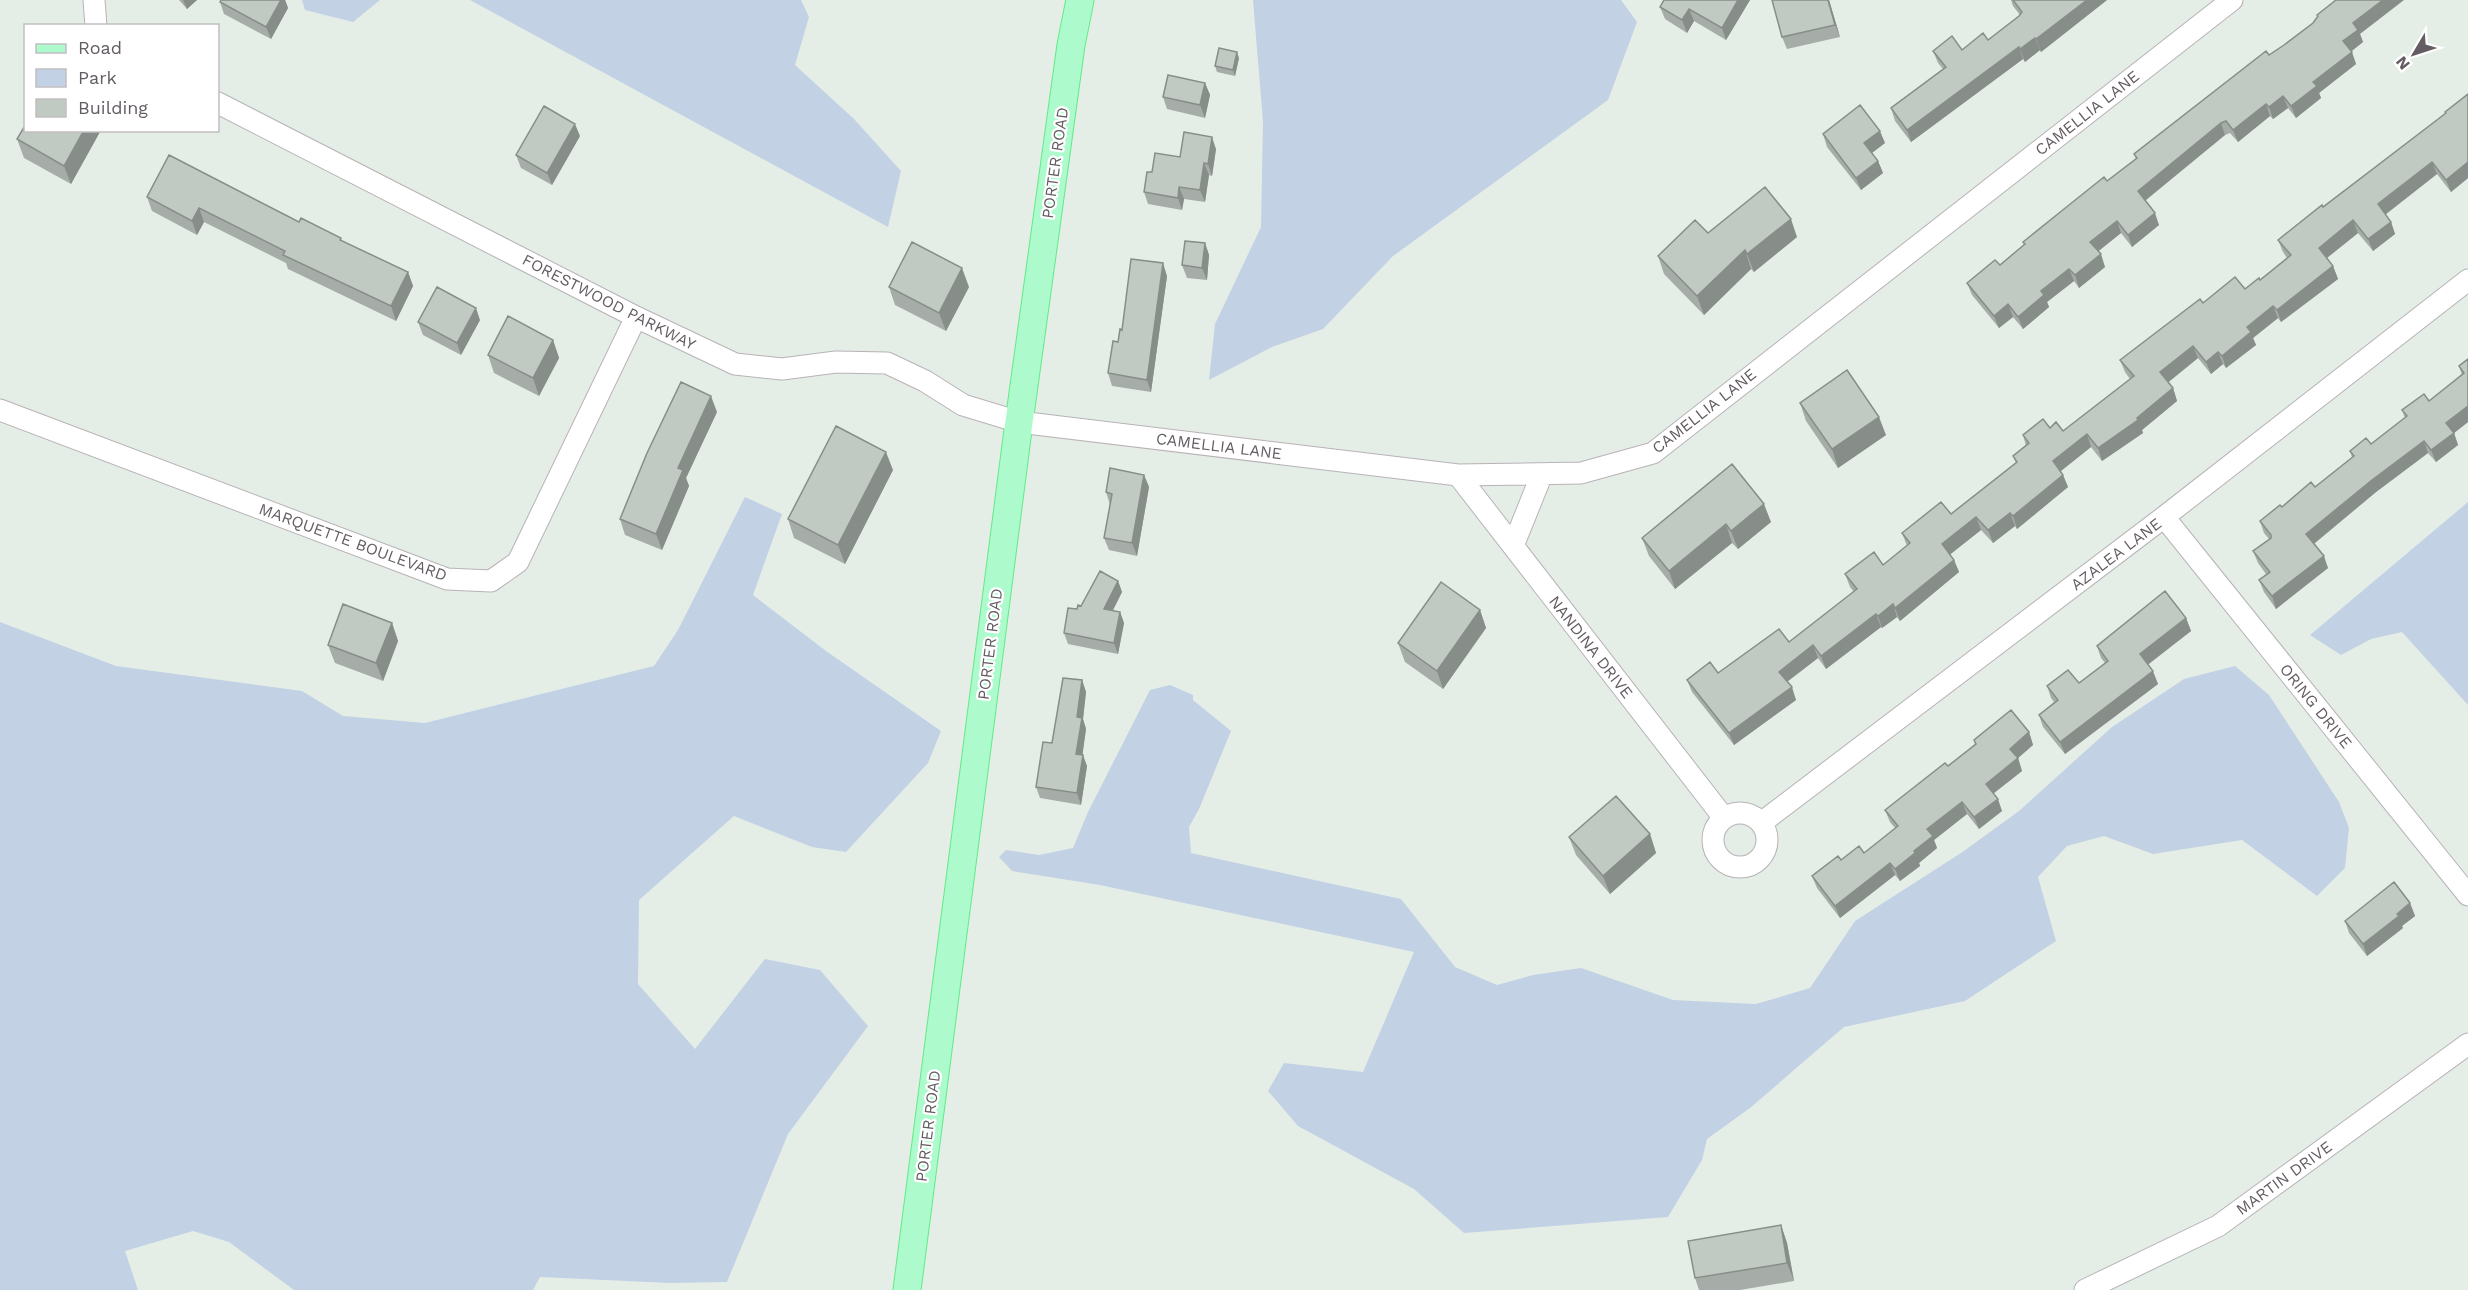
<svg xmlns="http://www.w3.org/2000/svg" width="2468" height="1290" viewBox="0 0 2468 1290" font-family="'Work Sans',sans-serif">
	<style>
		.green { fill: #c2d1e4 }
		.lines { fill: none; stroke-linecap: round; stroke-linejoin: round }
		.minor-casing { stroke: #b8b2b7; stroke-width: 23 }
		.major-casing { stroke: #61ea88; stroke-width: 29 }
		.minor { stroke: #fff; stroke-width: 21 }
		.major { stroke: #adfacc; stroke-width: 27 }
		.wall { fill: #a6ada8 }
		.shaded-wall { fill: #878d88 }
		.building { fill: #c1c9c3; stroke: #878d88; stroke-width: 1.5 }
		.labels { text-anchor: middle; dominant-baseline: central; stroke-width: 4.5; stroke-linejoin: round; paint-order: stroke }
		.street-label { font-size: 16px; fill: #645c63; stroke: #fff }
	</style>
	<rect width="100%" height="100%" fill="#e4eee7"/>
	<path class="green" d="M302 0H380L353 22 305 10Z
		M470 0H801L809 17 795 65 854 119 901 171 888 227Z
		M1253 0H1621L1637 22 1608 100 1393 256 1323 329 1272 347 1209 380 1215 324 1261 227 1263 122Z
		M745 497 782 514 753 595 826 651 941 731 928 763 846 852 812 847 734 816 639 900 638 984 695 1049 765 959 820 970 868 1026 788 1134 727 1282 670 1283 540 1277 533 1290H294L229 1242 193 1231 125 1251 138 1290H0V622L116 666 302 691 343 716 425 723 654 666 678 630Z
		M2468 502V705L2402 632 2371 639 2341 655 2310 635Z
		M2235 666 2269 695 2339 802 2349 828 2345 868 2317 896 2242 840 2153 854 2104 836 2067 846 2038 877 2056 941 1965 1001 1844 1027 1750 1108 1707 1139 1702 1160 1668 1217 1464 1233 1414 1189 1298 1126 1268 1091 1284 1063 1363 1072 1414 952 1100 885 1012 871 999 857 1006 850 1039 855 1073 848 1088 812 1150 690 1170 685 1193 695V700L1231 731 1199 809 1189 827 1191 853 1401 899 1455 967 1497 985 1533 975 1581 968 1673 1000 1756 1004 1810 988 1855 921 1961 853 2019 811 2112 727 2184 679Z"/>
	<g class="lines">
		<g class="minor-casing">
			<path id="minor" d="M94 0 96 26
				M218 103 636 317 735 364 782 369 836 362 887 363 925 381 963 405 1019 422 1458 475 1581 473 1653 453 2232 0
				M0 410 447 579 491 581 518 562 636 317
				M1458 475 1724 818
				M2164 517 2468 895
				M1513 546 1542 474
				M1713 840a27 27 0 1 1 54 0a27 27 0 1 1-54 0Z
				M1761 823 2164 517 2468 280
				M2085 1290 2218 1226 2468 1044"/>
		</g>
		<g class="major-casing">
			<path id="major" d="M907 1290 1019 422 1071 45 1080 0"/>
		</g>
		<use href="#minor" class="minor"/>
		<use href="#major" class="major"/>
	</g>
	<path class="wall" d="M179 0H197L187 9Z
		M221 0H285L288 8 271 39 224 14 220 2Z
		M1664 0H1750L1726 40 1694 21 1687 33 1665 19 1660 7Z
		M1772 0H1829L1840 37 1787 49 1782 37Z
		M2011 0H2107L2041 52 2040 50 2025 62 2023 59 1911 142 1895 121 1891 108 1943 69 1938 63 1933 51 1962 50 1988 40 2020 15 2013 6Z
		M2317 15 2360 34 2363 42 2351 51 2356 64 2319 93 2321 98 2296 118 2288 108 2273 119 2270 116 2238 142 2230 133 2225 135 2145 201 2159 225 2132 247 2121 233 2098 251 2105 267 2079 288 2074 281 2047 302 2049 307 2023 329 2013 317 1999 328 1972 295 1967 283 2000 265 2024 245 2023 242 2107 181 2136 159 2134 154 2269 55 2284 45 2313 23 2318 17Z
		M1239 58 1235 76 1217 72 1215 66Z
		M1205 83 1210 95 1205 118 1167 109 1163 97Z
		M2468 94V178L2451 192 2437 174 2385 215 2391 222 2395 234 2373 251 2358 233 2327 258 2333 266 2338 279 2281 322 2278 318 2253 338 2256 345 2226 368 2223 364 2211 374 2198 358 2168 382 2173 388 2177 401 2142 430 2143 433 2102 461 2091 447 2061 471 2068 487 2017 529 2015 526 1993 543 1981 530 1950 554 1954 560 1959 572 1900 621 1897 617 1882 628 1881 627 1826 669 1818 658 1787 682 1796 700 1734 745 1692 692 1687 680 1718 673 1789 642 1854 592 1850 587 1845 574 1883 565 1907 546 1902 533 1951 514 2016 463 2013 456 2026 446 2023 435 2050 428 2063 431 2130 379 2125 372 2120 360 2203 303 2245 289 2260 280 2287 258 2283 252 2278 240 2446 114 2445 112Z
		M101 130 71 184 24 158 17 139Z
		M1823 134 1885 143 1872 153 1878 161 1883 173 1861 190 1827 147Z
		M580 136 552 185 521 168 516 155Z
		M1216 149 1212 176 1209 175 1205 202 1184 199 1182 210 1148 204 1144 192 1152 172 1180 157Z
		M147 197 299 222 341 238 342 241 408 272 413 286 396 321 288 269 286 263 204 222 197 235 152 211Z
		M1708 233 1797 237 1754 272 1751 269 1704 315 1664 274 1658 256Z
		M1205 243 1209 255 1207 280 1187 278 1182 265Z
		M1167 276 1151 392 1112 386 1108 373 1122 330Z
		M889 287H969L946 331 895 305Z
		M480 320 461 355 423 335 418 322Z
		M553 340 559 358 539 396 494 373 488 355Z
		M2468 359V422L2454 433 2458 445 2436 462 2428 453 2376 492 2314 544 2328 568 2276 609 2264 592 2259 580 2266 574 2258 563 2253 551 2269 539 2264 533 2260 521 2315 487 2352 457 2350 451 2371 444 2405 418 2402 410 2429 401 2462 375 2459 366Z
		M1800 403 1886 435 1838 468 1806 421Z
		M717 412 686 478 689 486 662 550 625 535 620 519Z
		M1732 464 1771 522 1738 549 1732 543 1675 589 1649 556 1642 538Z
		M893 470 845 564 794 538 788 519Z
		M1144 475 1149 487 1137 556 1109 550 1104 538 1110 505 1106 492Z
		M1118 581 1122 592 1113 610 1120 612 1124 623 1118 654 1068 644 1064 633 1077 609Z
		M1480 610 1486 628 1443 689 1405 662 1398 643Z
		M2186 618 2191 631 2148 664 2158 684 2065 754 2043 727 2039 715 2054 702 2051 698 2047 686 2079 683 2105 663 2101 658 2097 646Z
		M392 623 398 641 383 681 335 663 328 645Z
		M1082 680 1086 692 1083 719 1086 729 1082 755 1087 766 1081 805 1040 798 1036 787 1052 743Z
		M2029 732 2033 745 2018 758 2022 771 1993 794 2002 811 1979 829 1967 814 1934 840 1937 848 1919 863 1920 866 1900 881 1895 875 1840 918 1817 888 1812 876 1841 860 1864 853 1895 828 1890 822 1885 810 1948 766 1975 744 1974 740Z
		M1650 834 1656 853 1610 894 1576 855 1569 837Z
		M2410 903 2415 916 2402 926 2403 928 2367 956 2349 933 2345 921Z
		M1781 1225 1787 1243 1794 1281 1740 1290H1699L1695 1278Z"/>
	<path class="shaded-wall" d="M183 0H197L187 9Z
		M281 0H285L288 8 271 39 266 27Z
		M1738 0H1750L1726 40 1722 28Z
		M1828 0H1829L1840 37 1835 25Z
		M2087 0H2107L2041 52 2036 39Z
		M2383 0H2404L2360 34 2363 42 2348 54 2343 41 2353 23Z
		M1689 9 1694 21 1687 33 1682 20Z
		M2035 38 2040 50 2025 62 2020 49Z
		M2019 47 2023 59 1911 142 1907 130Z
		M1237 52 1239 58 1235 76 1233 70Z
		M2352 52 2356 64 2319 93 2321 98 2296 118 2291 106 2313 82Z
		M1205 83 1210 95 1205 118 1200 105Z
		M2283 96 2288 108 2273 119 2269 107Z
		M2266 104 2270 116 2238 142 2233 130Z
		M2221 123 2225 135 2142 203 2138 191Z
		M575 124 580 136 552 185 547 173Z
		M84 130H101L71 184 64 166Z
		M1880 131 1885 143 1869 155 1864 143Z
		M1212 137 1216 149 1212 176 1208 164Z
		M1878 161 1883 173 1861 190 1856 178Z
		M2432 162 2437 174 2382 217 2378 204Z
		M2468 162V178L2451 192 2446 180Z
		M1204 163 1209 175 1205 202 1200 190Z
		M1179 187 1184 199 1182 210 1178 198Z
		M199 208 204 222 197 235 192 221Z
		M2155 213 2159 225 2132 247 2128 235Z
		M1791 219 1797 237 1754 272 1747 254Z
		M2353 220 2358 233 2323 261 2319 248Z
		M2117 221 2121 233 2095 254 2090 242Z
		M2391 222 2395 234 2373 251 2368 239Z
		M1205 243 1209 255 1207 280 1202 268Z
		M1745 250 1751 269 1704 315 1697 296Z
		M2101 254 2105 267 2079 288 2075 275Z
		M1163 263 1167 276 1151 392 1147 380Z
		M2333 266 2338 279 2281 322 2277 310Z
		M962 268 969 287 946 331 939 313Z
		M2069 269 2074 281 2047 302 2049 307 2023 329 2018 317 2041 291Z
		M408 272 413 286 396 321 391 306Z
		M2008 304 2013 317 1999 328 1994 316Z
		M2273 306 2278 318 2253 338 2256 345 2226 368 2222 356 2247 327Z
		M476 308 480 320 461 355 457 343Z
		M553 340 559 358 539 396 533 378Z
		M2193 346 2198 358 2165 385 2160 372Z
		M2218 352 2223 364 2211 374 2206 362Z
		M2173 388 2177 401 2142 430 2143 433 2102 461 2098 448Z
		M711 396 717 412 686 478 689 486 662 550 656 534 678 468Z
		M2468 406V422L2454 433 2458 445 2436 462 2431 450 2446 423Z
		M1879 417 1886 435 1838 468 1832 449Z
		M2087 434 2091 447 2057 474 2053 461Z
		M2424 441 2428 453 2376 492 2311 546 2306 534 2372 480Z
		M886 452 893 470 845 564 838 545Z
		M1144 475 1149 487 1137 556 1132 543Z
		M2063 475 2068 487 2017 529 2013 516Z
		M1764 504 1771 522 1738 549 1731 531Z
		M2010 513 2015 526 1993 543 1988 530Z
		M1976 517 1981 530 1947 557 1942 544Z
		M1726 524 1732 543 1675 589 1669 571Z
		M2324 556 2328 568 2276 609 2272 596Z
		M1954 560 1959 572 1900 621 1895 608Z
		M1118 581 1122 592 1108 620 1104 609Z
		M1893 604 1897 617 1882 628 1878 616Z
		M1480 610 1486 628 1443 689 1437 671Z
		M1120 612 1124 623 1118 654 1114 643Z
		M1876 614 1881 627 1826 669 1821 656Z
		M2186 618 2191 631 2145 667 2140 654Z
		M392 623 398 641 383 681 376 663Z
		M1813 645 1818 658 1784 684 1779 672Z
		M2153 671 2158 684 2065 754 2060 742Z
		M1082 680 1086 692 1083 719 1086 729 1081 766 1076 754 1077 717Z
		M1792 687 1796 700 1734 745 1729 733Z
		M2029 732 2033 745 2018 758 2022 771 1990 796 1986 784 2010 749Z
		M1083 755 1087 766 1081 805 1077 793Z
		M1998 799 2002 811 1979 829 1974 817Z
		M1962 802 1967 814 1934 840 1937 848 1919 863 1920 866 1900 881 1895 869 1914 851 1927 829Z
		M1650 834 1656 853 1610 894 1603 876Z
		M1890 863 1895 875 1840 918 1835 906Z
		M2410 903 2415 916 2402 926 2403 928 2367 956 2363 944Z
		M1781 1225 1787 1243 1794 1281 1787 1263Z"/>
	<path class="building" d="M221 0H281L266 27 220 2Z
		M1664 0H1738L1722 28 1689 9 1682 20 1660 7Z
		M1772 0H1828L1835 25 1782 37Z
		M2013 0H2087L2036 39 2035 38 2020 49 2019 47 1907 130 1891 108 1946 67 1933 51 1952 36 1962 50 1983 33 1988 40 2019 16 2022 12Z
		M2336 0H2383L2353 23 2358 30 2343 41 2352 52 2313 82 2317 86 2291 106 2283 96 2269 107 2266 104 2233 130 2226 121 2221 123 2138 191 2155 213 2128 235 2117 221 2090 242 2101 254 2075 275 2069 269 2041 291 2044 295 2018 317 2008 304 1994 316 1967 283 1995 260 2000 265 2025 244 2023 242 2064 209 2104 177 2107 181 2137 158 2134 154 2266 51 2269 55 2284 45 2313 23 2318 16 2317 15Z
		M1219 48 1237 52 1233 70 1215 66Z
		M1168 75 1205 83 1200 105 1163 97Z
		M2468 94V162L2446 180 2432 162 2378 204 2391 222 2368 239 2353 220 2319 248 2333 266 2277 310 2273 306 2247 327 2251 332 2222 356 2218 352 2206 362 2193 346 2160 372 2173 388 2137 418 2138 420 2098 448 2087 434 2053 461 2063 475 2013 516 2010 513 1988 530 1976 517 1942 544 1954 560 1895 608 1893 604 1878 616 1876 614 1821 656 1813 645 1779 672 1792 687 1729 733 1687 680 1710 662 1718 673 1779 629 1789 642 1857 589 1845 574 1874 552 1883 565 1910 543 1902 533 1941 502 1951 514 2017 462 2013 456 2029 443 2023 435 2043 419 2050 428 2056 422 2063 431 2134 376 2120 360 2200 299 2203 303 2235 277 2245 289 2259 278 2260 280 2291 255 2278 240 2322 205 2323 207 2446 113 2445 112Z
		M1860 105 1880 131 1864 143 1878 161 1856 178 1823 134Z
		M544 106 575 124 547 173 516 155Z
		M26 124V130H84L64 166 17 139Z
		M1184 132 1212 137 1208 164 1204 163 1200 190 1179 187 1178 198 1144 192 1147 172H1152L1155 153 1180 157Z
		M169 155 299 222 301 218 341 238 340 240 408 272 391 306 283 255 285 251 199 208 192 221 147 197Z
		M1765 187 1791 219 1747 254 1745 250 1697 296 1658 256 1695 220 1708 233Z
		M1185 241 1205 243 1202 268 1182 265Z
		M912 242 962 268 939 313 889 287Z
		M1131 259 1163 263 1147 380 1108 373 1113 341 1118 342 1120 329 1122 330Z
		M437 287 476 308 457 343 418 322Z
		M508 316 553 340 533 378 488 355Z
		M2468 359V406L2446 423 2454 433 2431 450 2424 441 2372 480 2306 534 2324 556 2272 596 2259 580 2270 572 2253 551 2271 538V535L2260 521 2280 505 2282 507 2311 482 2315 487 2354 456 2350 451 2366 438 2371 444 2407 416 2402 410 2424 394 2429 401 2464 373 2459 366Z
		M1847 370 1879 417 1832 449 1800 403Z
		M681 382 711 396 678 468 683 470 656 534 620 519 647 453Z
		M836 426 886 452 838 545 788 519Z
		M1732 464 1764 504 1731 531 1726 524 1669 571 1642 538Z
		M1110 468 1144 475 1132 543 1104 538 1112 494 1106 492Z
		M1100 571 1118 581 1104 609 1120 612 1114 643 1064 633 1068 608 1077 609 1078 605 1081 606Z
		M1441 582 1480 610 1437 671 1398 643Z
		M2165 591 2186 618 2140 654 2153 671 2060 742 2039 715 2058 700 2047 686 2068 670 2079 683 2108 661 2097 646Z
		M343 604 392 623 376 663 328 645Z
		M1063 678 1082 680 1077 717 1082 718 1076 754 1083 755 1077 793 1036 787 1043 742 1052 743Z
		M2011 710 2029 732 2010 749 2018 758 1986 784 1998 799 1974 817 1962 802 1927 829 1933 836 1914 851 1915 853 1895 869 1890 863 1835 906 1812 876 1838 856 1841 860 1859 846 1864 853 1898 826 1885 810 1945 763 1948 766 1976 744 1974 740Z
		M1616 796 1650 834 1603 876 1569 837Z
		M2394 882 2410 903 2397 914 2399 916 2363 944 2345 921Z
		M1781 1225 1787 1263 1695 1278 1688 1241Z"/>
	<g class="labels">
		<g class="street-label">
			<text transform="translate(2087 113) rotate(-38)">CAMELLIA LANE</text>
			<text transform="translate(1055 163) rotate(-82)">PORTER ROAD</text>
			<text transform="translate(609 302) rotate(27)">FORESTWOOD PARKWAY</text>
			<text transform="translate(1704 411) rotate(-38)">CAMELLIA LANE</text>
			<text transform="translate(1219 446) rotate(7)">CAMELLIA LANE</text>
			<text transform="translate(353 542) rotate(20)">MARQUETTE BOULEVARD</text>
			<text transform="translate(2116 554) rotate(-37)">AZALEA LANE</text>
			<text transform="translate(990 644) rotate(-83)">PORTER ROAD</text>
			<text transform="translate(1591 647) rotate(52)">NANDINA DRIVE</text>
			<text transform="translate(2316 706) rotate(51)">ORING DRIVE</text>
			<text transform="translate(928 1126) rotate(-83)">PORTER ROAD</text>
			<text transform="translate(2284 1178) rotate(-36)">MARTIN DRIVE</text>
		</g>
	</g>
	<rect x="24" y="24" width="195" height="108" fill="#ffffff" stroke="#c1bec1" stroke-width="1.5"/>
	<rect x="36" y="44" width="30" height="9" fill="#adfacc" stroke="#c1bec1" stroke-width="1.5"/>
	<text x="78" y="54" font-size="18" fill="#645c63">Road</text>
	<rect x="36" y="69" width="30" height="18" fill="#c2d1e4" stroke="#c1bec1" stroke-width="1.5"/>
	<text x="78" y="84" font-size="18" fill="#645c63">Park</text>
	<rect x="36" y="99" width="30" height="18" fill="#c1c9c3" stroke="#c1bec1" stroke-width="1.5"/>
	<text x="78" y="114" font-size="18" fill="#645c63">Building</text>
	<g transform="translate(2414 54) rotate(231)" stroke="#ffffff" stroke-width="4.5" paint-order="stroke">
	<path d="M0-4.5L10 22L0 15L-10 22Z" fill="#645c63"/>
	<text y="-9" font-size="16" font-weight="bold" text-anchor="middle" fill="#645c63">N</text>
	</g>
</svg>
